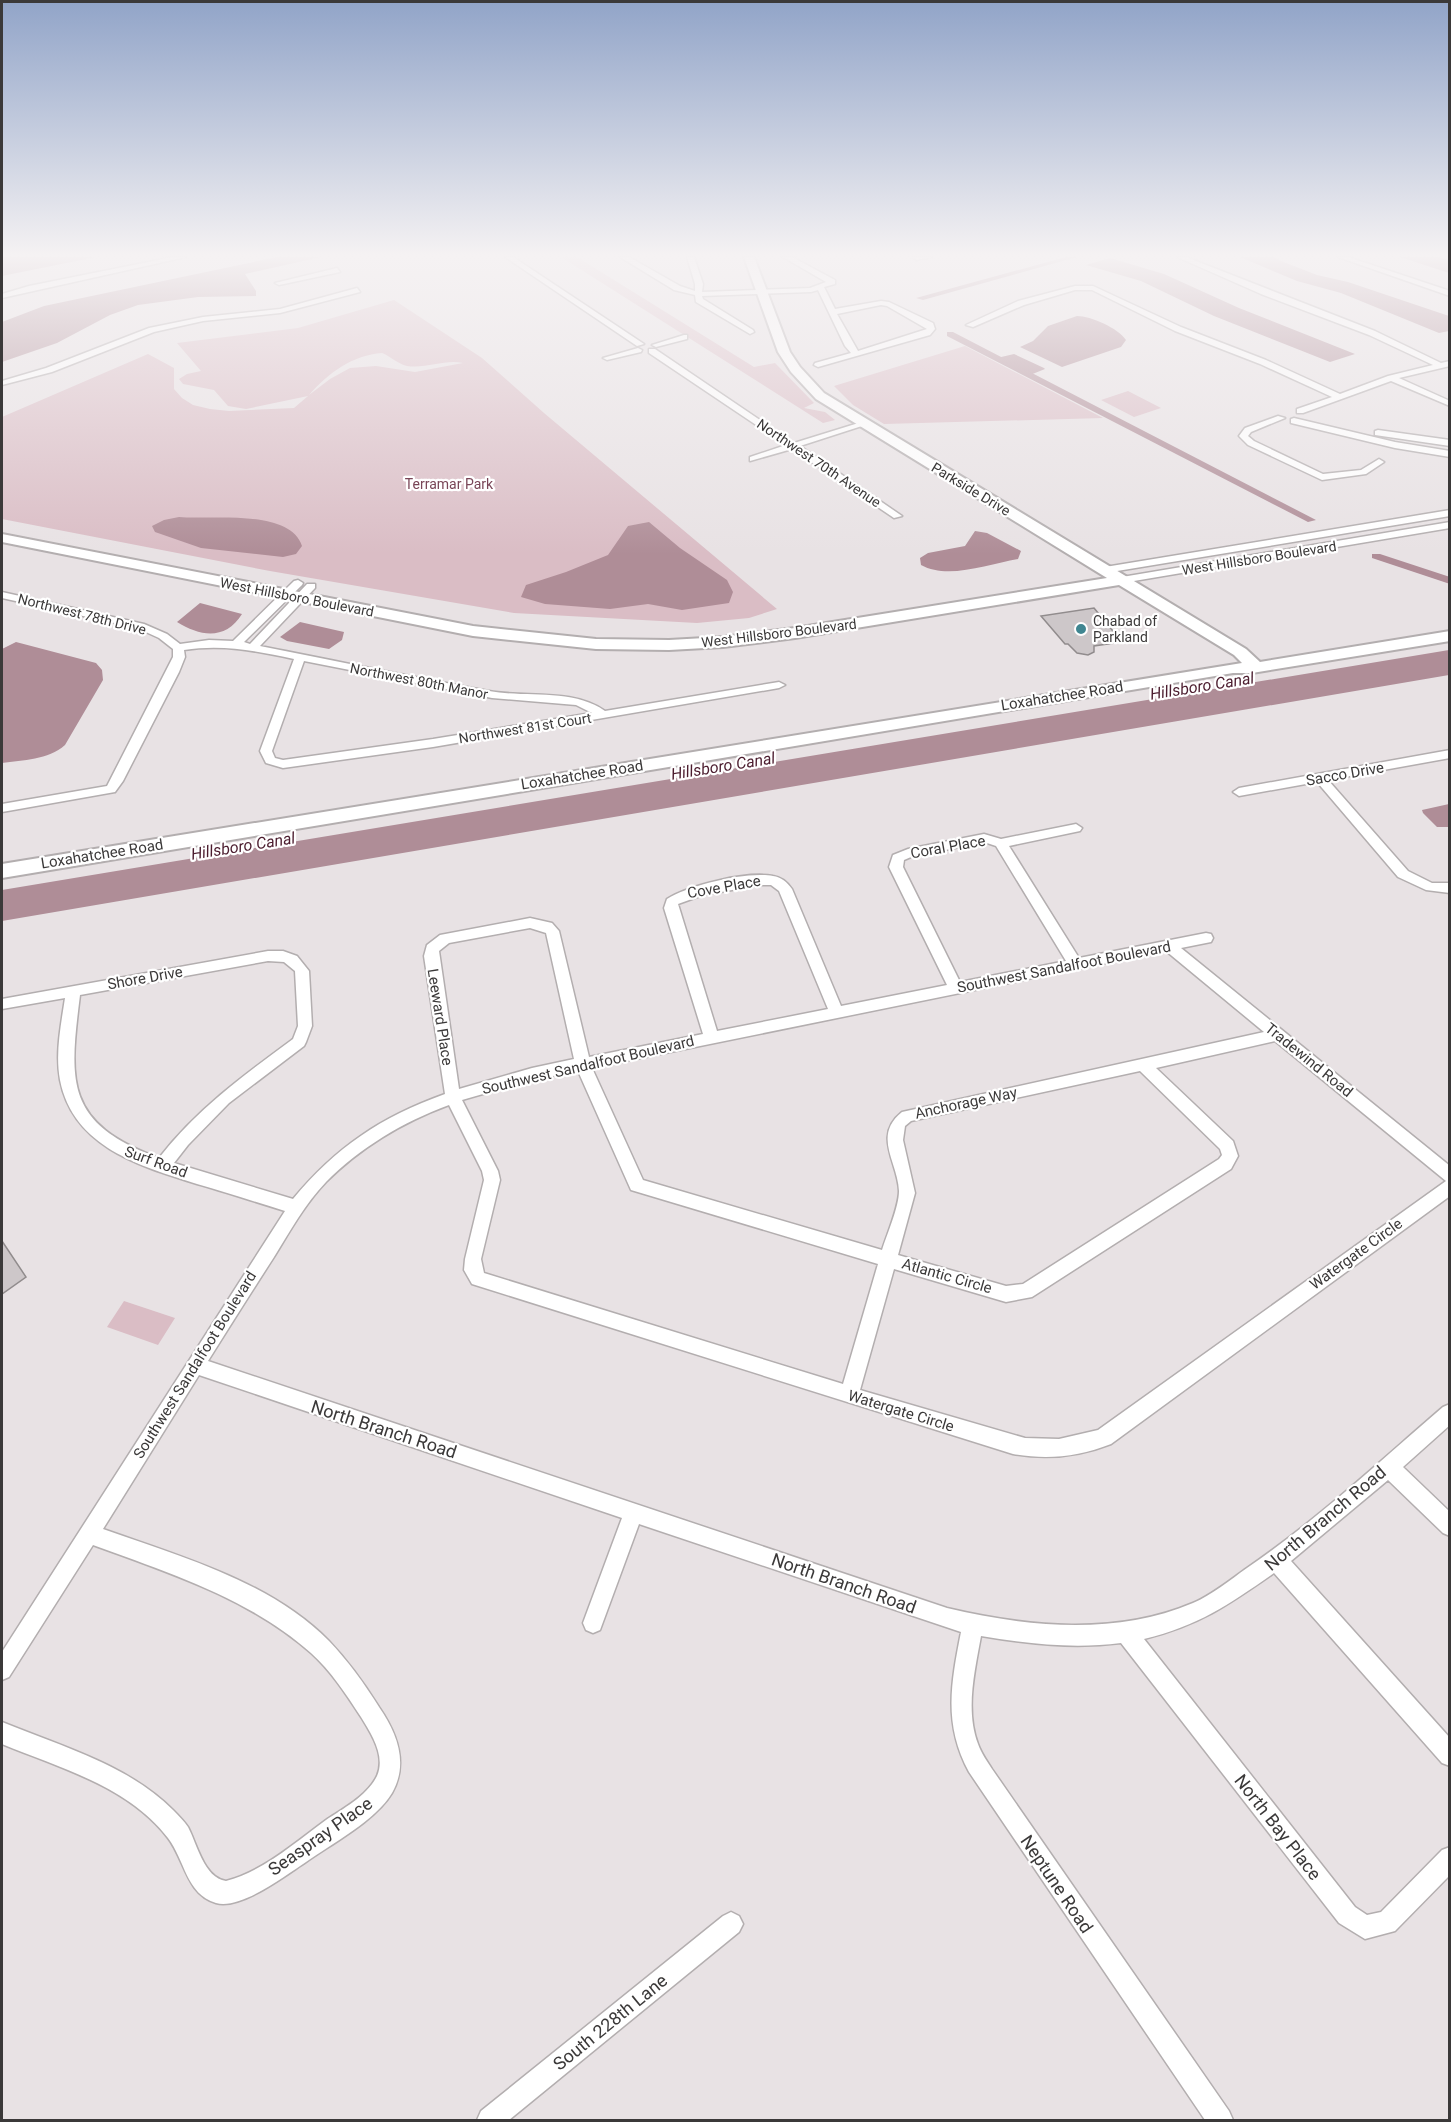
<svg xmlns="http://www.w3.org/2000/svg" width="1451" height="2122" viewBox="0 0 1451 2122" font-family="Roboto,sans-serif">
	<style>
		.green { fill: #dabdc5; fill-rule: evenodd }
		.water { fill: #af8d97 }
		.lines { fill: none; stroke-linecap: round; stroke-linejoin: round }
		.canal { fill: #af8d97; fill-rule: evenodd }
		.building { fill: #cdc7c9; stroke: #918c8d; stroke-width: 1.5 }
		.street-casing { stroke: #b3aeaf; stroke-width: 3 }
		.secondary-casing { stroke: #b3aeaf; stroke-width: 4 }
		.street { fill: #fff; fill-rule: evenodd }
		.secondary { fill: #fff; fill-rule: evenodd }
		.poi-dot { fill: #408691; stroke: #fff; stroke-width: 2 }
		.labels { text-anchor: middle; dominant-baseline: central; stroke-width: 4.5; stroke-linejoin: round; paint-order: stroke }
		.far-street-label { font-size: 14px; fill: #3b3939; stroke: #fff }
		.far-park-label { font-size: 14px; fill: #794557; stroke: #fff }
		.far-poi-label { font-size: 14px; fill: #3b3939; stroke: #fff; text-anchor: start }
		.street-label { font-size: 15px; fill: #3b3939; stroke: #fff }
		.water-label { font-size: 16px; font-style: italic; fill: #4c1d2f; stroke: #fff }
		.near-street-label { font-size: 18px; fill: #3b3939; stroke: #fff }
	</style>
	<rect width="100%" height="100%" fill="#e8e2e4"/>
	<path class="green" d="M561 257H577L754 367 775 363 814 403 804 408 825 412 835 420 823 423Z
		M394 300 482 358 544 413 777 609 749 618 697 623 514 613 270 571 2 519V417L148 354 174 368V389L182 398 193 405 210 409 229 411 294 408 308 396 246 409 228 406 214 390 183 384 179 379 187 374 201 371 177 343 298 328ZM382 353C390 356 398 364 407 366 426 369 445 359 463 363L415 372 376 366 350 368 330 379 309 395C328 373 353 355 382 353Z
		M965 346 1103 418 884 424 853 405 834 386Z
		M1128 391 1161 408 1134 417 1101 400Z
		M124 1301 175 1318 158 1345 107 1327Z"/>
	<path class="water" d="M2 257H96L2 276Z
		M277 257H321L245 274 256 291V296L198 297 138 305 110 315 57 343 2 362V322L44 306Z
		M1240 257H1274L1281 261 1317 275 1348 282 1449 316V331L1439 333 1341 293 1297 281Z
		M1400 257H1438L1449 260V273Z
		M1110 258 1164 274 1239 308 1355 354 1330 362 1214 316 1141 281 1086 265Z
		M1077 316C1091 316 1118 328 1126 340L1121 347 1062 367 1020 347 1033 341 1048 326Z
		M1014 354 1044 368 1045 369 1030 375 997 358Z
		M179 517C210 520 290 508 302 546L296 554 283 557 201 548 155 532 152 526 164 520Z
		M649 522 680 548 727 580 733 592 729 603 682 610 648 604 610 609 545 604 521 597 526 585 566 572 608 555 628 526Z
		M975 531 987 533 1021 551 1018 559C988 564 948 580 921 565L920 558 928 553 965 546Z
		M200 603 242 614C226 640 201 637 177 622Z
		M300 622 344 632 342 640 329 649 287 641 280 637Z
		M16 642 96 663 102 670 103 680 65 745C48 760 23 760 2 763V649Z
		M1449 650V675L2 921V890Z
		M1449 804V827H1437L1423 813 1422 810Z"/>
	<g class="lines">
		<path class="canal" d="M1066 257H1077L923 300 916 298Z
			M947 332H953L1316 520 1308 522 947 336Z
			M1372 554H1380L1450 577V584L1372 558Z"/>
	</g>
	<path class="building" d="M1094 608 1122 642 1094 646V652L1088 655 1077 653 1068 644H1065L1041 616Z
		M2 1241 26 1277 2 1294Z"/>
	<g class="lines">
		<g class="street-casing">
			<path id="street" d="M173 257H186L2 298V294L29 286Z
				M505 257H513L644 344 637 346Z
				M620 257H629L680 286 695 291V284L687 257H694L703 284 702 292 810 288 826 282 783 257H792L835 280V284L824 287 835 309 881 301 889 302 933 323 935 329 930 335 818 367 814 365 815 363 851 353 845 346 818 290 811 292 702 296 703 299 753 330 754 332 750 334 696 302 695 295 674 290ZM881 305 887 306 927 329 858 351 837 314Z
				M913 257H932L916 260Z
				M1177 257H1186L1375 331 1441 363 1450 361V366L1399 378 1450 401V406L1391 381 1303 413H1297V409L1332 397 1260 364 1175 331 1092 290H1075L1024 305 973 327 966 325 1018 301 1075 286H1093L1181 327 1266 360 1340 394 1388 376 1433 365 1369 335 1261 294Z
				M1338 257H1348L1450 291V296Z
				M337 268 340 272 279 285 275 283Z
				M357 288 360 292 280 313 203 321 154 332 52 372 2 385V381L46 368 149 328 203 317 280 309Z
				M684 335H687V339L656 347 652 345Z
				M638 348 642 350 641 352 607 360 603 358Z
				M649 349H655L794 443 865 421V425L800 446 902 516 894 518 792 449 750 461V457L786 445 649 353Z
				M1278 416 1285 418 1251 432 1248 436 1254 441 1323 474 1361 470 1379 459 1384 462 1366 474 1322 480 1248 445 1239 436 1245 428Z
				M1294 418 1395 442 1450 451V457L1395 448 1291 423V419Z
				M1378 430 1450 440V446L1375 435V431Z
				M1450 510V516L1105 573 1100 570 1105 567Z
				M1450 522V528L1122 583 1117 580 1122 577Z
				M298 580 303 583 302 585 244 642 250 644 307 584H315V588L260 646C337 661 413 677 489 691 526 698 573 688 605 711L779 682 785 685 779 688 433 747 283 768 266 763 260 751 294 659C256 651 223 644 184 650L185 657 179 672 123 781 115 792 2 812V804L107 786 173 657V649L159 638 137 628 2 598V592L144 624 167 634 180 644 209 640 233 641 294 581ZM304 661 492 698 576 705 592 713 433 739 283 760 275 758 272 751Z
				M1450 750V758L1328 780 1408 871 1432 883H1450V893L1426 890 1398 877 1317 782 1239 796 1233 792 1239 788Z
				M1076 824 1082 828 1080 831 1009 846 1079 958 1206 933 1211 934 1213 938 1211 942 1181 948 1450 1166V1196L1111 1444C1078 1457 1047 1460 1013 1454L472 1284 464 1270 465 1259 484 1180 482 1171 449 1105C403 1122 361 1147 326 1182 305 1204 290 1231 274 1257 252 1291 230 1326 208 1361L947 1608C1028 1627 1115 1636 1193 1603 1212 1595 1230 1580 1247 1568 1317 1520 1379 1462 1443 1407L1450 1404V1425L1403 1467 1450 1512V1536L1443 1533 1388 1480 1291 1561 1450 1738V1766L1442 1763 1274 1573C1228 1605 1200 1625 1144 1639L1355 1907 1367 1915 1381 1912 1442 1850 1450 1847V1875L1395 1931 1365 1939 1339 1923 1121 1643C1074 1649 1028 1644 981 1636 975 1670 965 1710 978 1744 981 1753 987 1761 992 1769L1229 2111 1233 2120H1205L969 1772C943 1724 951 1683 961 1632L639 1524 600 1630 593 1633 586 1630 583 1623 622 1518 199 1375 103 1529C179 1556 270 1581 329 1641 348 1661 364 1683 379 1707 397 1733 409 1763 392 1793 376 1820 333 1843 306 1862 286 1875 241 1910 216 1903 186 1894 185 1860 168 1838 128 1786 60 1768 2 1744V1722C60 1746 127 1764 173 1810 178 1815 184 1821 188 1827 197 1844 204 1878 226 1881 262 1872 296 1842 326 1820 344 1808 367 1796 377 1776 386 1756 371 1733 361 1717 346 1694 331 1671 311 1653 249 1598 169 1573 93 1545L9 1677 2 1680V1652L285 1211C255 1202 226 1192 197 1184 140 1166 73 1147 60 1080 55 1053 61 1025 65 998L2 1009V999L268 951H283L297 956 309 971 312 1026 306 1042 304 1046 229 1103 188 1145 174 1163 293 1199C336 1147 381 1117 445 1094L424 956 427 945 440 935 530 918 552 923 559 931 589 1057 703 1034 664 908 667 899C689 885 747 871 773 876 781 877 787 882 792 889L841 1006 947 985 889 867 893 855 908 849 984 834 1001 839ZM984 842 996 846 1066 961 960 982 903 867 904 860 911 857ZM761 885H771L779 891 828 1009 717 1031 678 904 703 895ZM530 928 546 933 574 1059 532 1068 459 1089 439 951 449 943ZM1166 951 1264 1032 902 1112C872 1136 898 1162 899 1191 899 1207 887 1234 882 1250L643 1180 592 1068ZM268 961 284 962 295 971 298 1026 293 1039C244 1075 196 1110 159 1158 65 1123 69 1083 80 995ZM1275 1041 1446 1181 1098 1430 1059 1439 1025 1438 860 1390 894 1269 1006 1302 1032 1297 1231 1169 1238 1156 1233 1141 1156 1068ZM578 1071 631 1190 878 1264 843 1384 484 1273 481 1259 500 1180 498 1171 462 1100 532 1080ZM1140 1071 1220 1149 1222 1155 1219 1159 1023 1284 1006 1286 898 1255 915 1193 903 1140 905 1126 911 1121Z
				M731 1912 739 1916 743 1924 739 1932 509 2120H477L481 2111 723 1916Z"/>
		</g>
		<g class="secondary-casing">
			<path id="secondary" d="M744 257H754L790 352 800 367 824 393 1246 649 1260 662 1450 631V641L1252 673H1233L2 878V864L1242 663 1234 655 1119 585 795 638 723 647 669 650 596 649 473 636 2 542V534L473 626 596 639 669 640 723 637 795 628 1107 578 816 399 791 372 778 352Z"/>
		</g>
		<use href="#street" class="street"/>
		<use href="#secondary" class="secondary"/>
	</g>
	<linearGradient id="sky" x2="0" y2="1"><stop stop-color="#91a4c8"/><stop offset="0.46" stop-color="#f5f2f3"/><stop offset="1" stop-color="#f5f2f3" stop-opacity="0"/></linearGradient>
	<rect width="1451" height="554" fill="url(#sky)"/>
	<circle class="poi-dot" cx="1081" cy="629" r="6"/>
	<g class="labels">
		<g class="far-street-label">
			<text transform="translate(819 463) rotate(34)">Northwest 70th Avenue</text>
			<text transform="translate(971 489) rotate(31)">Parkside Drive</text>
			<text transform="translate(1259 558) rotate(-9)">West Hillsboro Boulevard</text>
			<text transform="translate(297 597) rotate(11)">West Hillsboro Boulevard</text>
			<text transform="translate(82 614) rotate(14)">Northwest 78th Drive</text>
			<text transform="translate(779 633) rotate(-7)">West Hillsboro Boulevard</text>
			<text transform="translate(419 681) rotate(11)">Northwest 80th Manor</text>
			<text transform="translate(525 728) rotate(-9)">Northwest 81st Court</text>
		</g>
		<g class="far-park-label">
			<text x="449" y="484">Terramar Park</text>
		</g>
		<g class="far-poi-label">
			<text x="1093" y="621">Chabad of<tspan x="1093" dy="16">Parkland</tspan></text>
		</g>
		<g class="street-label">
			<text transform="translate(1062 696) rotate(-9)">Loxahatchee Road</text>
			<text transform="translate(1345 774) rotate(-10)">Sacco Drive</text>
			<text transform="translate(582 775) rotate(-9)">Loxahatchee Road</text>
			<text transform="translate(948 847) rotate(-10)">Coral Place</text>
			<text transform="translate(102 854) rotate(-9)">Loxahatchee Road</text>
			<text transform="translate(724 887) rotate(-10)">Cove Place</text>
			<text transform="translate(1064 967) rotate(-11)">Southwest Sandalfoot Boulevard</text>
			<text transform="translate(145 978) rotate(-10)">Shore Drive</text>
			<text transform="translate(440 1017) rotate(81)">Leeward Place</text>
			<text transform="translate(1309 1060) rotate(39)">Tradewind Road</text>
			<text transform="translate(588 1065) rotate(-13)">Southwest Sandalfoot Boulevard</text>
			<text transform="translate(966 1103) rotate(-12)">Anchorage Way</text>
			<text transform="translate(156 1162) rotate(20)">Surf Road</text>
			<text transform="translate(1356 1254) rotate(-36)">Watergate Circle</text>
			<text transform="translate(947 1276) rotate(16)">Atlantic Circle</text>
			<text transform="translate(195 1365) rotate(-58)">Southwest Sandalfoot Boulevard</text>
			<text transform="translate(901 1411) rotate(17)">Watergate Circle</text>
		</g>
		<g class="water-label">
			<text transform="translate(1202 686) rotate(-9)">Hillsboro Canal</text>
			<text transform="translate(723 766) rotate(-9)">Hillsboro Canal</text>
			<text transform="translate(243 846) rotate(-9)">Hillsboro Canal</text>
		</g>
		<g class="near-street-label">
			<text transform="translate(384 1429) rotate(18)">North Branch Road</text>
			<text transform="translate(1325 1518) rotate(-40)">North Branch Road</text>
			<text transform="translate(844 1583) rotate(19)">North Branch Road</text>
			<text transform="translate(1278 1827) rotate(52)">North Bay Place</text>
			<text transform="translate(320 1836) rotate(-35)">Seaspray Place</text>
			<text transform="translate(1057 1884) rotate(56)">Neptune Road</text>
			<text transform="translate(610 2022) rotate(-39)">South 228th Lane</text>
		</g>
	</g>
	<rect width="1451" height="2122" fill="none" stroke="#3b3939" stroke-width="6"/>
</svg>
